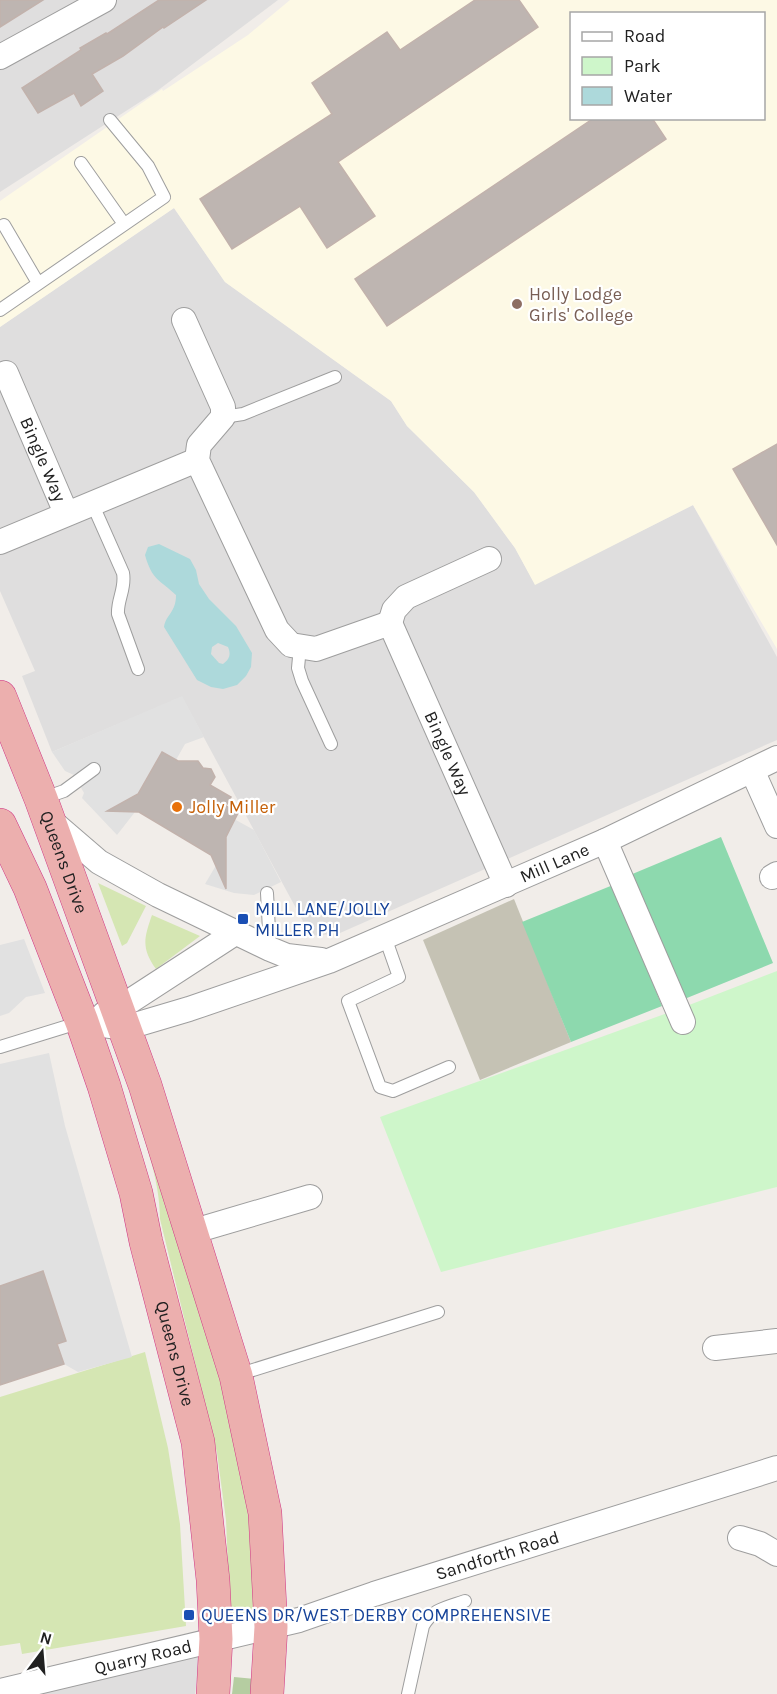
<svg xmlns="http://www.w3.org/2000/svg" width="777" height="1694" viewBox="0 0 777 1694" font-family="Karla,sans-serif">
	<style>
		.residential { fill: #dfdede }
		.education { fill: #fdf9e5; fill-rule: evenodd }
		.construction { fill: #c5c2b4 }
		.grass { fill: #d5e6b3 }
		.forest { fill: #b5cda1 }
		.park { fill: #cef6ca }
		.pitch { fill: #8dd9ae }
		.parking { fill: #e1e1e1 }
		.water { fill: #add9db; fill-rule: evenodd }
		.building { fill: #beb5b1; stroke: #c2b2ac; stroke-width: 1.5 }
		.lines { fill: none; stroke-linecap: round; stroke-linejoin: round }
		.service-casing { stroke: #9e9e9e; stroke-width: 14 }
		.minor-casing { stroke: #9e9e9e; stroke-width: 26 }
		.trunk-casing { stroke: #cf3585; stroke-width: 34 }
		.service { stroke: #fff; stroke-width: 12 }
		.minor { stroke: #fff; stroke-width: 24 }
		.trunk { stroke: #ecafae; stroke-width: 33 }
		.education-dot { fill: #8d6e63; stroke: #fff; stroke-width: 2 }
		.food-dot { fill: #e8710a; stroke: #fff; stroke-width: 2 }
		.transit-dot { fill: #1a4fb4; stroke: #fff; stroke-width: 2 }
		.labels { text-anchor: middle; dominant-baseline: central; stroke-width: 4.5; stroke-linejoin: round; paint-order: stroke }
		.education-label { font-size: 18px; fill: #785e54; stroke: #fff; text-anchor: start }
		.street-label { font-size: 18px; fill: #212121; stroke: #fff }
		.food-label { font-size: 18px; fill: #c56008; stroke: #fff; text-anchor: start }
		.transit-label { font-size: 18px; fill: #164399; stroke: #fff; text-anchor: start }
	</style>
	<rect width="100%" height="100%" fill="#f1ede9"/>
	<path class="residential" d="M0 0H278L157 91 0 192Z
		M174 208 225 282 391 401 407 426 474 492 515 548 535 584 693 505 777 657V740L340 933 311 936 182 697 52 752 22 676 35 671 0 591V327Z
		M201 1643 195 1694H0Z"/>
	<path class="education" d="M290 0H777V649L693 505 535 585 515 548 474 492 407 426 391 401 225 282 174 208 0 327V201L162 89 163 91 248 35ZM572 14H764V118H572Z"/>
	<path class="construction" d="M514 899 571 1042 480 1080 423 940Z"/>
	<path class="grass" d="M98 883 146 906 127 943 122 946Z
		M152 915 200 936 156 969C141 948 144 938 152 915Z
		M137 1096 226 1391 249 1518 254 1614C245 1618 238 1619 230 1613L226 1520 217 1453 160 1219C160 1177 143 1138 131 1098Z
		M145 1352 168 1448 180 1524 186 1626 22 1654 20 1643 0 1646V1397Z"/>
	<path class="forest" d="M234 1677 255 1679 254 1694H232Z"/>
	<path class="park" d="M777 971V1187L441 1272 380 1117 684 1007Z"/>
	<path class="pitch" d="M721 837 773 963 682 1000 630 875Z
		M613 885 662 1006 571 1042 522 922Z"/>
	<path class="parking" d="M182 696 204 737 185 744 176 760 162 752 145 781V790L124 802 129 810 135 812 117 835 82 798 84 793 74 775 65 771 52 752Z
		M225 814 254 830 281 882 254 895 234 893 205 884 218 862H226V838L215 832Z
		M24 939 45 993 26 997 9 1013 0 1016V945Z
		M49 1053 65 1126 132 1357 78 1372 64 1364 57 1344 66 1341 43 1271 0 1286V1064Z"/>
	<path class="water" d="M159 544 190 559 196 570 199 584 209 599 236 626 252 653 251 667 246 676 237 685 223 689 211 687 197 680 164 627C166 614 176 613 176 595 159 579 152 580 145 555L148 547ZM218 643 228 647C231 654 230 659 223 664L219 663 211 654 212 647Z"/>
	<path class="building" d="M0 0H43L0 27Z
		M159 0H206L164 28 163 27 123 56 92 74 103 91 81 106 74 93 38 113 22 88 81 50 80 48 106 33 107 34Z
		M475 0H519L538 27 338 162 375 216 327 248 300 206 232 249 200 199 332 114 312 83 387 32 400 50Z
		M594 118H652L666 139 387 326 355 279Z
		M777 444V545L733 469Z
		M162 752 178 761H198L203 768 211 769 215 777 210 785 231 797 226 806 238 813 226 837V889L211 855 139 812 107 811 138 794Z
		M43 1271 66 1341 57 1344 64 1364 0 1385V1286Z"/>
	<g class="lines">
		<g class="service-casing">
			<path id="service" d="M81 163 124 224
				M4 225 38 283
				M0 310 164 197 148 166 110 120
				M223 417 243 414 335 377
				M92 503 123 573C126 588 117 600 118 614L138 669
				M300 647 298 668 302 681 331 744
				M41 799 64 791 94 769
				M267 893 270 949
				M385 937 399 977 348 1001 380 1087 393 1091 449 1067
				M0 1047 81 1022
				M237 1375 438 1312
				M408 1694 423 1626C432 1609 448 1607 465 1601"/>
		</g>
		<g class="minor-casing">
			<g id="minor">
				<path d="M0 57 104 0"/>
				<path id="s1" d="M184 320 223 407V417L199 445 197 460 277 630 291 645 316 649 390 623 506 885"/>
				<path id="s2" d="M6 373 66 513"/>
				<path d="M0 542 197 460"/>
				<path d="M390 623 394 610 406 597 489 559"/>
				<path d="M752 770 777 826"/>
				<path d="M49 819 99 862 158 895 270 949 287 956 321 960"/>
				<path d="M605 841 683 1022"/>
				<path d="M772 877 777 874"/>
				<path d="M104 1014 118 1009 235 933"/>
				<path id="s3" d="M82 1022 125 1028 189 1009 329 961 605 841 777 758"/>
				<path d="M191 1232 310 1197"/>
				<path d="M715 1348 777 1341"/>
				<path d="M740 1538 760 1544 777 1554"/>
				<path id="s4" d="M0 1691 299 1620 374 1594 777 1468"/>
			</g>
		</g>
		<g class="trunk-casing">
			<g id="trunk">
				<path id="s5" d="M0 697 41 799 145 1085 236 1376 265 1513 271 1627 267 1694"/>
				<path id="s6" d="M0 825 30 888 82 1022 104 1086 136 1193 146 1242 198 1442 213 1580 216 1639 213 1694"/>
			</g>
		</g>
		<use href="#service" class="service"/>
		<use href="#minor" class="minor"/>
		<use href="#trunk" class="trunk"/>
	</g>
	<circle class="education-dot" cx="517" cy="304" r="6"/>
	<circle class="food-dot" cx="177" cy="807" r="6"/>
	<g class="transit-dot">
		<rect x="237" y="913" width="12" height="12" rx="3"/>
		<rect x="183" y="1609" width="12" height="12" rx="3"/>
	</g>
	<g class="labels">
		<g class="education-label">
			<text x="529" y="294">Holly Lodge<tspan x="529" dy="21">Girls' College</tspan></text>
		</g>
		<g class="street-label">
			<text stroke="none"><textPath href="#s2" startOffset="94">Bingle Way</textPath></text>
			<text stroke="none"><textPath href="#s1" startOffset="612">Bingle Way</textPath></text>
			<text stroke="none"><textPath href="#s5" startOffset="177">Queens Drive</textPath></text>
			<text stroke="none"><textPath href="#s3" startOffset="504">Mill Lane</textPath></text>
			<text stroke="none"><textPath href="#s6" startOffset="558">Queens Drive</textPath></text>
			<text stroke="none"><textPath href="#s4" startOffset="516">Sandforth Road</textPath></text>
			<text stroke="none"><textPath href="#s4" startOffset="147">Quarry Road</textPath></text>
		</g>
		<g class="food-label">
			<text x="189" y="807">Jolly Miller</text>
		</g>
		<g class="transit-label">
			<text x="255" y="909">MILL LANE/JOLLY<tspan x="255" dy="21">MILLER PH</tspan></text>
			<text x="201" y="1615">QUEENS DR/WEST DERBY COMPREHENSIVE</text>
		</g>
	</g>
	<rect x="570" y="12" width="195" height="108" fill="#ffffff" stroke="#a6a6a6" stroke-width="1.5"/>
	<rect x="582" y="32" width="30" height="9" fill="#ffffff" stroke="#a6a6a6" stroke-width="1.5"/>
	<text x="624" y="42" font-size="18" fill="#212121">Road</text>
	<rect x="582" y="57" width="30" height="18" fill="#cef6ca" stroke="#a6a6a6" stroke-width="1.5"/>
	<text x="624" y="72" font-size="18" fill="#212121">Park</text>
	<rect x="582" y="87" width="30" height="18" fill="#add9db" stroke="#a6a6a6" stroke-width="1.5"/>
	<text x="624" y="102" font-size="18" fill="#212121">Water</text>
	<g transform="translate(42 1652) rotate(16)" stroke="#ffffff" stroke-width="4.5" paint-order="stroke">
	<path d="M0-4.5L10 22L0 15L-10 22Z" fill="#212121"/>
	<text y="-9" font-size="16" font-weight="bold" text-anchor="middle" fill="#212121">N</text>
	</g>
</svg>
